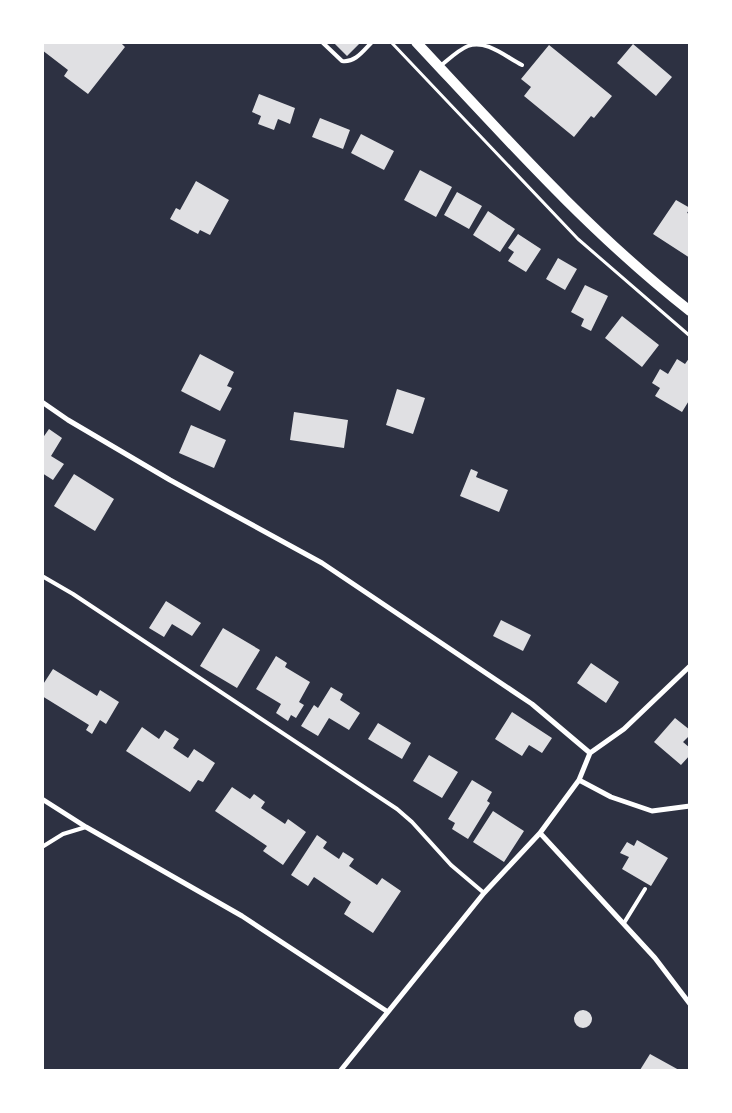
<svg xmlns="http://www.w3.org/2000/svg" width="732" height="1113" viewBox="0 0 732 1113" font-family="Helvetica,sans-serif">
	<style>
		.building { fill: #e0e0e3 }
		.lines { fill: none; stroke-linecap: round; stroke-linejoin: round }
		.path { stroke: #fff; stroke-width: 3 }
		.service { stroke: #fff; stroke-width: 4 }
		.minor { stroke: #fff; stroke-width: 5 }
		.secondary { stroke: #fff; stroke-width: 10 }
	</style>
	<rect width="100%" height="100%" fill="#2d3142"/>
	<path class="building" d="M42 42H120L125 47 88 94 64 76 68 70 42 50Z
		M333 42H361L347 56Z
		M633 44 672 77 656 96 617 63Z
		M549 45 612 96 594 118 591 116 574 137 524 96 531 87 521 79Z
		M259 94 295 108 290 124 278 119 274 130 258 124 261 116 252 112Z
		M320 118 350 130 343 149 312 137Z
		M361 134 394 151 384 170 351 153Z
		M420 170 452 187 436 217 404 200Z
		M196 181 229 200 210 235 200 230 198 234 170 219 176 208 180 210Z
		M457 192 482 206 469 229 444 215Z
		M676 200 690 208 687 213 690 214V258L653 234Z
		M488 211 515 229 500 252 473 235Z
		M518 234 541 249 526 272 508 261 514 252 508 248Z
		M558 258 577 269 565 290 546 279Z
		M585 285 608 296 591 331 581 326 584 319 571 312Z
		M622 316 659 345 642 367 605 338Z
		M200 354 234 372 227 386 232 388 220 411 181 391Z
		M690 357V399L682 412 655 396 660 388 652 383 660 369 668 374 677 359 685 364Z
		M397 389 425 398 413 434 386 425Z
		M294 412 348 420 344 448 290 440Z
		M191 425 226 440 214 468 179 453Z
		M49 429 62 438 51 456 64 464 53 480 42 473V439Z
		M471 469 478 472 476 477 508 490 499 512 460 496Z
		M74 474 114 499 95 531 54 506Z
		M166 601 201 623 192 636 172 624 164 637 149 628Z
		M501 620 531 635 523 651 493 636Z
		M223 628 260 650 237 688 200 666Z
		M276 656 287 663 285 667 310 682 299 702 304 705 296 718 291 715 288 721 276 713 281 704 256 689Z
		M591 663 619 682 606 703 577 683Z
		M53 669 97 696 100 690 119 702 106 724 100 720 92 734 86 730 89 725 42 696V686Z
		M331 687 343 694 340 700 360 713 349 730 329 718 318 736 301 726 314 705 318 708Z
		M512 712 552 738 542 753 529 745 522 756 495 739Z
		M675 718 690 730V735L683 742 690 748V755L681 765 654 742Z
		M378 723 411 743 402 759 368 739Z
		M142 727 159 739 165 730 179 739 173 748 188 758 194 749 215 763 203 782 198 780 190 792 126 751Z
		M429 755 458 772 442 798 413 781Z
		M472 780 492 792 487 801 490 803 468 839 452 829 455 823 448 819Z
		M232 787 250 799 254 794 265 802 261 808 285 824 288 819 306 832 283 865 263 851 267 846 215 811Z
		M493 811 524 831 504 862 473 842Z
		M317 835 327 842 323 848 339 859 343 852 354 859 349 866 377 885 382 878 401 891 373 933 344 914 351 902 314 877 308 886 291 875Z
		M637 840 668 858 651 886 622 869 629 857 620 853 627 842 634 846Z
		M574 1019a9 9 0 1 1 18 0a9 9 0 1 1-18 0Z
		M650 1054 679 1070H640Z"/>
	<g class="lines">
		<path class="path" d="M391 42 578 239 690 336"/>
		<path class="service" d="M322 42 342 61C355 63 363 51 372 42
			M439 67C448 60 458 50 468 46 486 39 506 57 522 65
			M42 576 73 594 397 809 412 822 451 865 484 893
			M42 847 63 834 86 827
			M624 923 645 889"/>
		<path class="minor" d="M42 402 68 420 170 480 322 563 532 704 590 753
			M579 780 611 797 652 811 690 806
			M42 799 86 827 242 916 388 1012
			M540 833 655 958 690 1004
			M341 1070 484 893 540 833 579 780 590 753 624 729 690 666"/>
		<path class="secondary" d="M416 42C503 135 590 233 690 311"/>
	</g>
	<rect width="732" height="1113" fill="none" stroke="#ffffff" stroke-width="88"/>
</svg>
